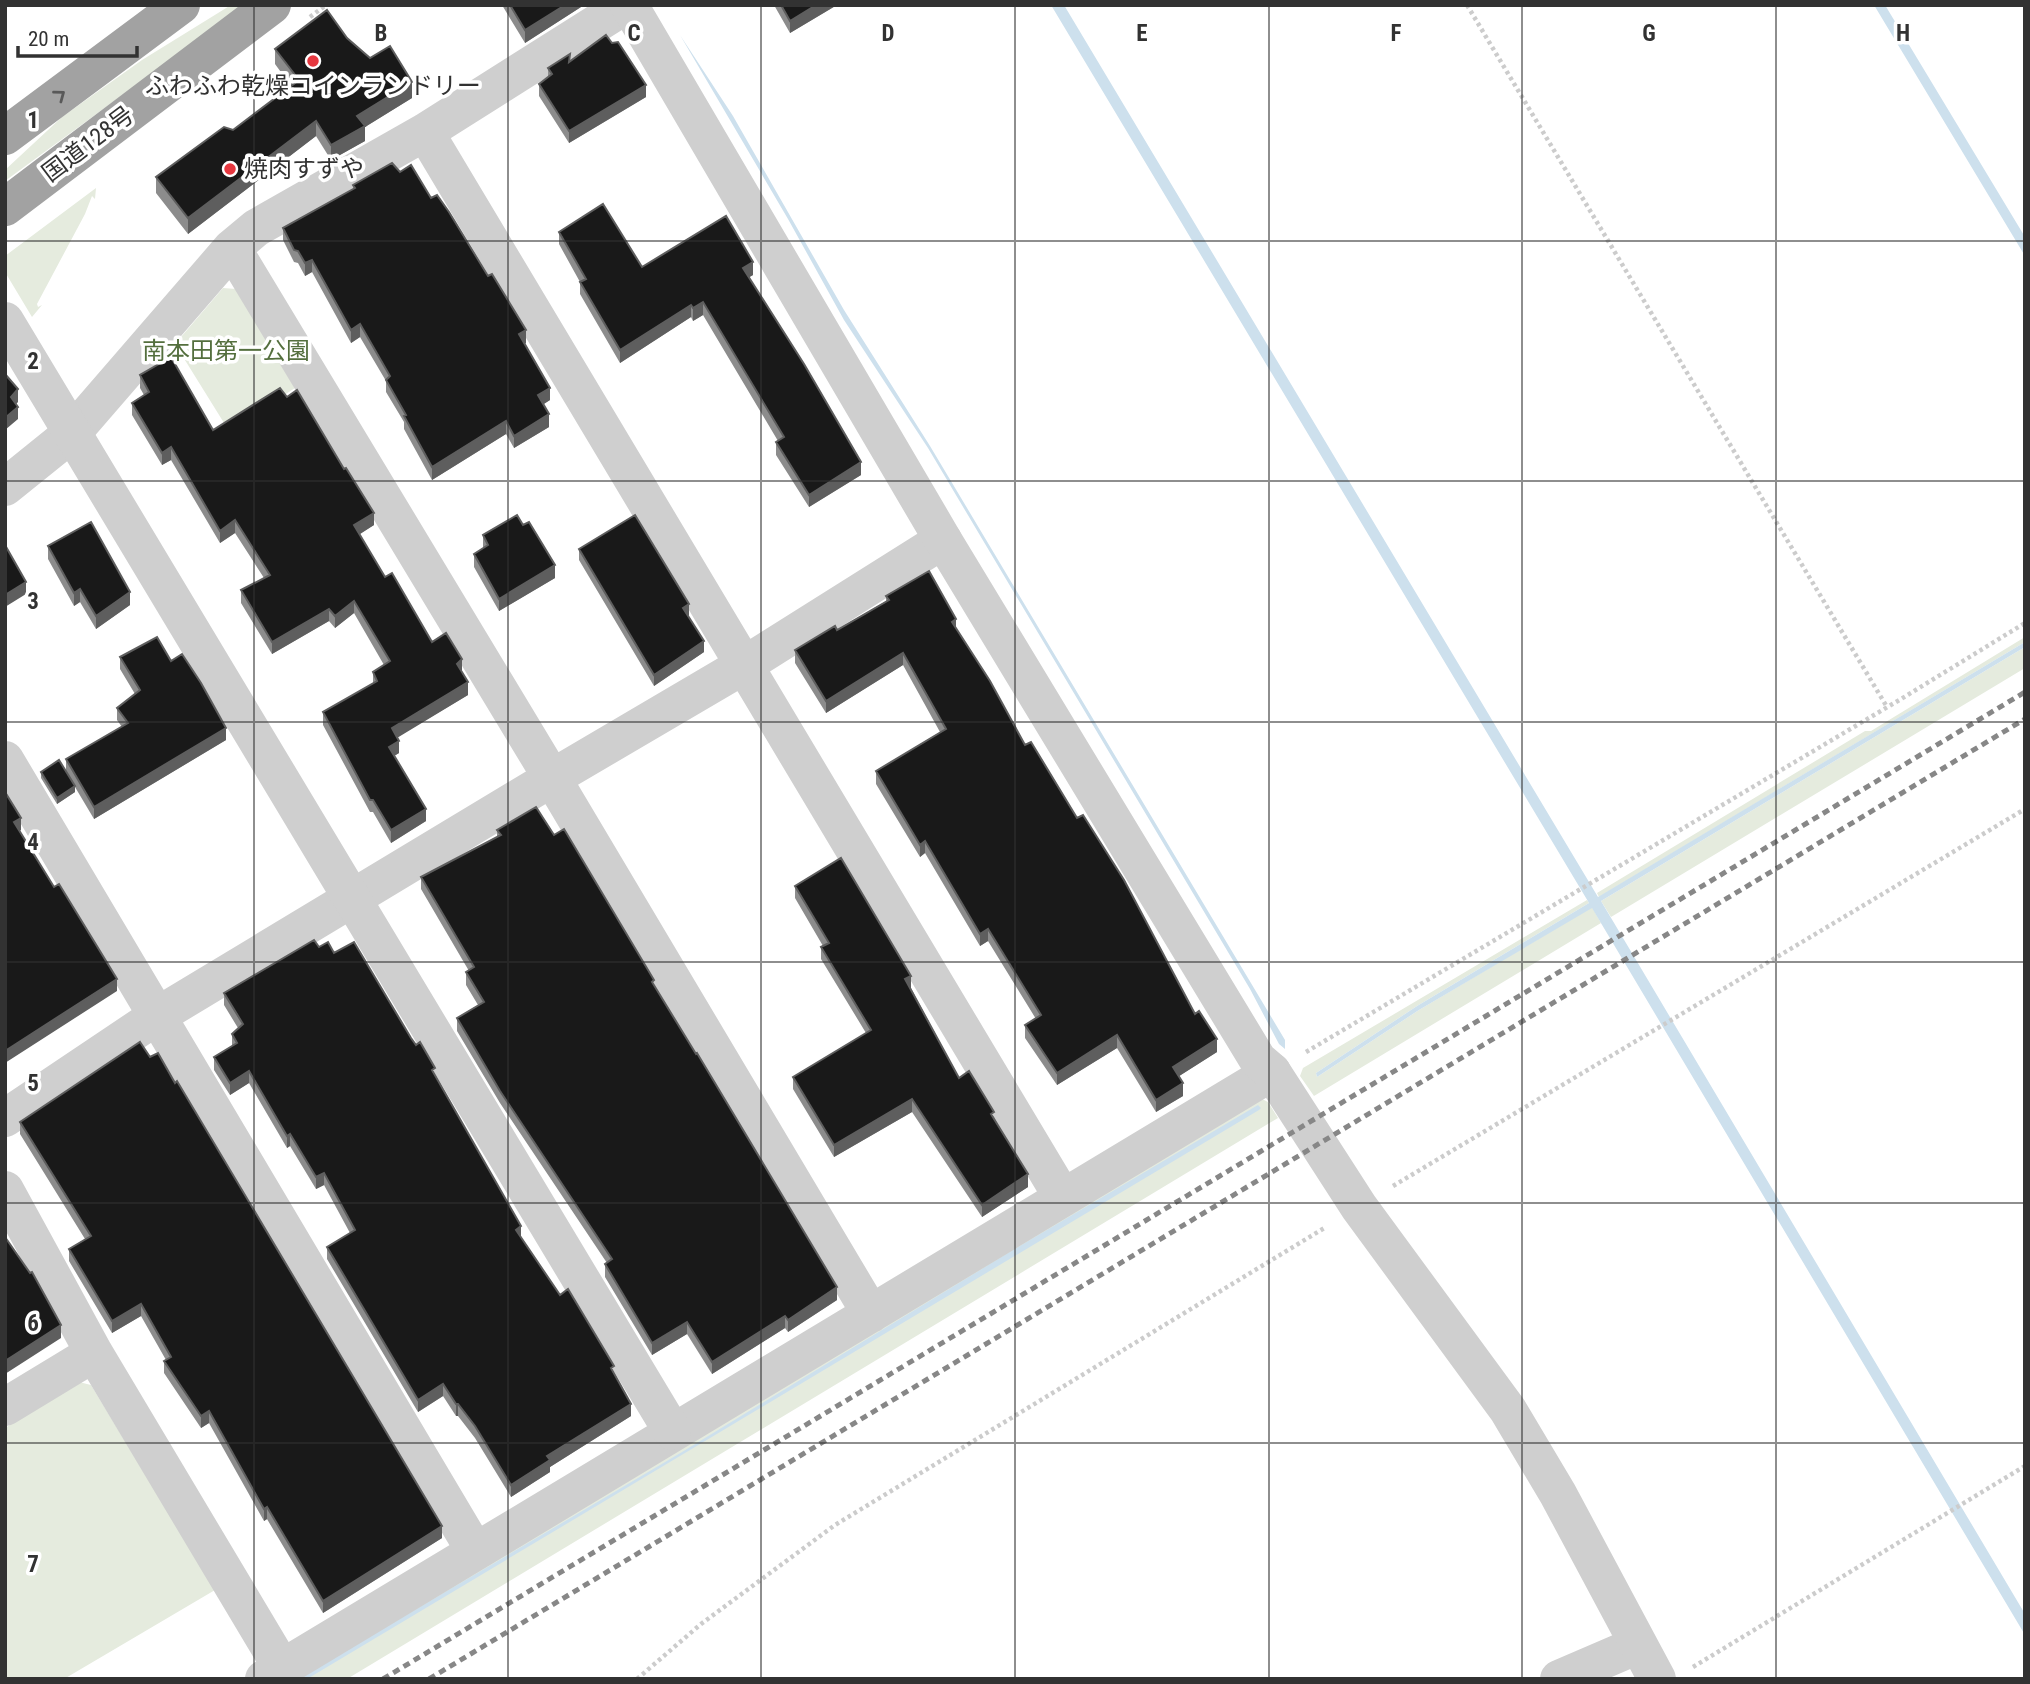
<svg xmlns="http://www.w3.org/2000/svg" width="2030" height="1684" viewBox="0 0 2030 1684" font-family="'Roboto Condensed','Noto Sans JP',sans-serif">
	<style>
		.green { fill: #e5ebde }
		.water { fill: #cde0ed }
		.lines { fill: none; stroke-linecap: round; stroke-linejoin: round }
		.path { stroke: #ccc; stroke-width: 4.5; stroke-dasharray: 3.5 3.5; stroke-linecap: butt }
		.minor { stroke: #cfcfcf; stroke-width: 38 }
		.tertiary { stroke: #cfcfcf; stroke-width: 38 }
		.trunk { stroke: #a2a2a2; stroke-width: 38 }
		.rail { stroke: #878787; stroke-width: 5; stroke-dasharray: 7 5; stroke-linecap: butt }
		.wall { fill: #8c8c8c }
		.shaded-wall { fill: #5e5e5e }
		.building { fill: #191919; stroke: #5e5e5e; stroke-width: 2 }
		.oneway { stroke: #595959 }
		.grid { fill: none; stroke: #323232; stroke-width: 2; stroke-opacity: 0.55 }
		.poi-dot { fill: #e6373f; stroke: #fff; stroke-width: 2.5 }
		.labels { text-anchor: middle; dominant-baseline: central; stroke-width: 7; stroke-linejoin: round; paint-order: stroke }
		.poi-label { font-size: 24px; fill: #323232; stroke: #fff }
		.street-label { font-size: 24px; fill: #323232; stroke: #fff }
		.park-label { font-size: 24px; fill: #546f3e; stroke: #fff }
		.grid-label { font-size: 23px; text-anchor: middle; font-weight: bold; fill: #323232; stroke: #fff; stroke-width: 7; stroke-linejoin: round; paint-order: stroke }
	</style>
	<rect width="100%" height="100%" fill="#fff"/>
	<path class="green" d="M231 5H245L5 181V170L62 117 142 60Z
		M96 188 95 199 92 196 85 214 37 304 38 307 42 305 32 317 5 272V256Z
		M223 288 236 289 295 388 229 431 175 344Z
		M2025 637V642L1599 897 1597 893 1865 731H1871Z
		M2025 647V668L1611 917 1601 901Z
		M1587 900 1589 903 1417 1006 1316 1073 1317 1077 1419 1010 1592 907 1601 923 1314 1096 1300 1076 1303 1068Z
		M1260 1098 1268 1102 1278 1118 347 1679H299Z
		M79 1382 91 1385 215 1590 64 1679H5V1428Z"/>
	<path class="water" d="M1051 5H1064L1598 897 2025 642V647L1601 901 2025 1614V1635L1592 908 1419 1010 1317 1077 1316 1073 1417 1006 1589 903Z
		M1874 5H1885L2025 237V256Z
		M680 35 733 116 844 310 930 446 1285 1040V1049L1279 1044 1250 989 928 448 844 320 788 219Z
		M1258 1105 1261 1108 1259 1110 307 1679H298L682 1452 1008 1253Z"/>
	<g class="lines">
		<path class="path" d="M1467 5 1887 707
			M310 17 326 5
			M1306 1052 1901 699 2025 623
			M1393 1186 2025 809
			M1693 1667 2025 1466
			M637 1679 701 1624 835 1525 1326 1227"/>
		<path class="minor" d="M425 132 1063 1198
			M232 248 552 778 871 1314
			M5 487 72 433 232 248 256 228 425 132 626 5
			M5 760 475 1551
			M5 1118 157 1016 552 778 746 664 943 540
			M5 1190 94 1353 282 1668
			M5 1407 94 1353
			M264 1679 1272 1072
			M1559 1679 1638 1645"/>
		<path class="tertiary" d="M629 5 943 540 1258 1060 1272 1072 1359 1207 1508 1410 1558 1494 1657 1679
			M5 321 672 1431"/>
		<path class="trunk" d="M5 136 181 5
			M5 207 272 5"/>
		<path class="rail" d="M383 1679 2025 692
			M429 1679 2025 719"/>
	</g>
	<path class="wall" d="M502 5H582L581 7 525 43Z
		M774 5H837L790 33Z
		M347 38 412 98 365 127V141L331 160 316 136 188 234 156 193V177L233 130 291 86 275 64V49Z
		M570 61 646 97 569 143 539 96V84L548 77V68Z
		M400 172 431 198 526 343 524 344 550 400 543 404 549 427 514 448 506 434 432 480 404 429V422L386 392V381L360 337 351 343 312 272 305 276 298 263 294 262 283 240V228L353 189V185Z
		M559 232 642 267 753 275 749 277 861 475 809 507 776 455V442L778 441 703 315 693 321 691 317 620 363 580 294V282L559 244Z
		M140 375 213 430 374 525 359 534 385 577 432 642 462 672 468 695 397 737 399 753 394 756 426 821 391 843 373 812H370L323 725V712L373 683V672L384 665 354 613 335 628 329 621 272 654 241 603V590L264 578 235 533 220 543 171 460 162 465 132 415V403L144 395 140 388Z
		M523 525 555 578 499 611 474 567V554L483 548V535Z
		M48 546 130 605 96 629 80 602 74 606 48 559Z
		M579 549 689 615 688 616 704 652 654 686 579 560Z
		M886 596 956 629 1025 745 1195 1014 1217 1052 1179 1076 1183 1096 1156 1112 1117 1048 1057 1085 1025 1038V1025L1036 1019 988 941 980 946 925 853 920 857 876 784V771L940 732 903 665 826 713 795 663V650L837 630 886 601Z
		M120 657 171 661 226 740 94 819 75 787V792L57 804 41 778V772H66V759L122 727 117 720V708L135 694 120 669Z
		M497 830 654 986 837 1300 788 1332 785 1328 712 1374 687 1334 652 1355 605 1277V1264L607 1263 500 1103 457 1031V1018L478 1005 466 985V972L469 971 421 889V877L497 837Z
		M795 886 911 988 959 1078 994 1117 1028 1187 982 1217 912 1112 834 1157 793 1089V1077L866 1033 821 959V947L823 946 795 898Z
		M319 947 334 953 411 1038 435 1076 521 1238 614 1375 631 1416 550 1467V1472L511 1497 475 1438 458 1416H456L443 1396 418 1412 327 1259V1247L350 1233 324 1185 316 1189 290 1146 287 1148 249 1083 230 1095 214 1070V1057L232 1046V1034L238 1028 224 1005V993Z
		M20 1122 442 1538 323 1613 267 1519 264 1521 209 1423 201 1428 164 1373V1361L166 1360 141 1316 112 1333 69 1261V1249L85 1239 20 1134Z"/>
	<path class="shaded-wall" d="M565 5H582L581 7 525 43V30Z
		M816 5H837L790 33V21Z
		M412 82V98L365 127V141L331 160V145L357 116Z
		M646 85V97L569 143V131Z
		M316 121V136L188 234V218Z
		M312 260V272L305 276V263Z
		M753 262V275L743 281V268Z
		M703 302V315L693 321V308Z
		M691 305V317L620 363V350Z
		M360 324V337L351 343V330Z
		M526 330V343L519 347V334Z
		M550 388V400L538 408V395Z
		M18 389V402L11 410V397Z
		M18 407V419L5 430V418Z
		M549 414V427L514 448V436Z
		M506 421V434L432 480V467Z
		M171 447V460L162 465V453Z
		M861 462V475L809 507V495Z
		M374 513V525L354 538V525Z
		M235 520V533L220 543V531Z
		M555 565V578L499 611V599Z
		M26 582V594L5 607V595Z
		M80 589V602L74 606V593Z
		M130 592V605L96 629V616Z
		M354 601V613L335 628V616Z
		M689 604V615L683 619V608Z
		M329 609V621L272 654V642Z
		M956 619V631L952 622Z
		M704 641V652L654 686V675Z
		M903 653V665L826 713V701Z
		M462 659V672L457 677V664Z
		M468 682V695L392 741V728Z
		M226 728V740L94 819V807Z
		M399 741V753L389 759V747Z
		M75 786V792L57 804V798Z
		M426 809V821L391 843V830Z
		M21 818V830L14 835V822Z
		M925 841V853L920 857V845Z
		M988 929V941L980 946V934Z
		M911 976V988L905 992V979Z
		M117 979V991L5 1063V1051Z
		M1117 1035V1048L1057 1085V1073Z
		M1217 1039V1052L1173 1080V1067Z
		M249 1071V1083L230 1095V1083Z
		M1183 1083V1096L1156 1112V1100Z
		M912 1099V1112L834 1157V1145Z
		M290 1134V1146L287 1148V1136Z
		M324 1173V1185L316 1189V1177Z
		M1028 1174V1187L982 1217V1205Z
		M521 1226V1238L516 1230Z
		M837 1287V1300L788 1332V1320Z
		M141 1304V1316L112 1333V1321Z
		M785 1316V1328L712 1374V1362Z
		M687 1322V1334L652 1355V1343Z
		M61 1325V1338L5 1374V1361Z
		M443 1384V1396L418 1412V1400Z
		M456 1404H458V1416H456Z
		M631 1404V1416L550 1467V1472L511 1497V1485L547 1456Z
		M209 1411V1423L201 1428V1416Z
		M267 1507V1519L264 1521V1509Z
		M442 1526V1538L323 1613V1601Z"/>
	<path class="building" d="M510 5H565L525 30Z
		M781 5H816L790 21Z
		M327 10 347 38 370 58 390 46 412 82 357 116 365 126 331 145 316 121 188 218 156 177 224 127 233 130 299 80 275 49Z
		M606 35 612 43 618 42 646 85 569 131 539 84 552 74 548 68 570 54 569 62Z
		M392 163 400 172 411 165 431 198 437 195 449 212 488 276 492 274 526 330 519 334 550 388 538 395 549 414 514 436 506 421 432 467 404 416 406 415 386 380 390 376 360 324 351 330 312 260 305 263 298 251 294 250 283 228 355 188 353 185Z
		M603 204 642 267 726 216 753 262 743 268 804 364 861 462 809 495 776 442 784 437 703 302 693 308 691 305 620 350 580 282 586 279 559 232Z
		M171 357 213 430 280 388 287 397 297 390 344 469 346 468 374 513 354 525 385 577 392 573 432 642 446 633 462 659 457 664 468 682 392 728 399 741 389 747 426 809 391 830 373 800H370L323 712 377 681 373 672 390 661 354 601 335 616 329 609 272 642 241 590 270 575 235 520 220 531 171 447 162 453 132 403 149 392 140 375Z
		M5 374 18 389 11 397 18 407 5 418Z
		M517 515 523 525 529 522 555 565 499 599 474 554 488 545 483 535Z
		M635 515 689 604 683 608 704 641 654 675 579 549Z
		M91 522 130 592 96 616 80 589 74 593 48 546Z
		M5 545 26 582 5 595Z
		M929 571 956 619 952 622 990 681 1025 745 1031 742 1077 818 1083 815 1124 880 1195 1014 1199 1011 1217 1039 1173 1067 1183 1083 1156 1100 1117 1035 1057 1073 1025 1025 1041 1015 988 929 980 934 925 841 920 845 876 771 946 729 903 653 826 701 795 650 835 626 837 630 889 600 886 596Z
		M157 637 171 661 182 654 201 683 226 728 94 807 66 759 128 723 117 708 140 690 120 657Z
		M59 760 75 786 57 798 41 772Z
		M5 792 21 818 14 822 54 887 59 884 117 979 5 1051Z
		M536 807 554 835 564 829 654 980 652 982 696 1054 697 1053 837 1287 788 1320 785 1316 712 1362 687 1322 652 1343 605 1264 612 1259 500 1091 457 1018 484 1002 466 972 474 967 421 877 501 835 497 830Z
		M841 858 911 976 905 979 959 1078 969 1071 994 1112 991 1114 1028 1174 982 1205 912 1099 834 1145 793 1077 871 1030 821 947 829 943 795 886Z
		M314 940 319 947 328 942 334 953 354 942 411 1038 416 1045 420 1042 435 1068 432 1070 521 1226 516 1230 560 1295 568 1289 614 1366 611 1368 631 1404 547 1456 550 1460 511 1485 475 1426 458 1404H456L443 1384 418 1400 327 1247 355 1230 324 1173 316 1177 290 1134 287 1136 249 1071 230 1083 214 1057 237 1043 232 1034 243 1024 224 993Z
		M140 1042 150 1057 158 1053 175 1083 177 1081 442 1526 323 1601 267 1507 264 1509 209 1411 201 1416 164 1361 171 1357 141 1304 112 1321 69 1249 91 1236 20 1122Z
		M5 1237 30 1273 32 1272 61 1325 5 1361Z"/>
	<defs><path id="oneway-chevron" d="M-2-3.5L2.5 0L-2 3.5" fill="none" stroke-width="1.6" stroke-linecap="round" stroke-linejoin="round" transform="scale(1.75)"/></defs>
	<use class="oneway" href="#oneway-chevron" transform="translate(60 95) rotate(-37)"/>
	<path class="grid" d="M254 5V1679M508 5V1679M761 5V1679M1015 5V1679M1269 5V1679M1522 5V1679M1776 5V1679M5 241H2025M5 481H2025M5 722H2025M5 962H2025M5 1203H2025M5 1443H2025"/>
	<g class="poi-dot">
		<circle cx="313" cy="61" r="7"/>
		<circle cx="230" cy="169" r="7"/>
	</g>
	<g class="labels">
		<g class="poi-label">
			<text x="313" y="86">ふわふわ乾燥コインランドリー</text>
			<text x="244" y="169" text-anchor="start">焼肉すずや</text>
		</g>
		<g class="street-label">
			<text transform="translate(88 144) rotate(-37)">国道128号</text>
		</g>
		<g class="park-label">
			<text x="226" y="351">南本田第一公園</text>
		</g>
	</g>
	<g class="grid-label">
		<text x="381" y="41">B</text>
		<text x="634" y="41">C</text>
		<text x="888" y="41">D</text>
		<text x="1142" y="41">E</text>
		<text x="1396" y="41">F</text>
		<text x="1649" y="41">G</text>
		<text x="1903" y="41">H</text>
		<text x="33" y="128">1</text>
		<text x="33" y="369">2</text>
		<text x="33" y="609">3</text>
		<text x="33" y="850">4</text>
		<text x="33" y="1091">5</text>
		<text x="33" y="1331">6</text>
		<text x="33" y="1572">7</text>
	</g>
	<rect width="2030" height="1684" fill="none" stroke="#323232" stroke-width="14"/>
	<path d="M18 46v10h119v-10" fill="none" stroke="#323232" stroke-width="3.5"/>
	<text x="28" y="46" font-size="21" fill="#323232" stroke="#ffffff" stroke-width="5" paint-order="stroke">20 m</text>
</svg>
